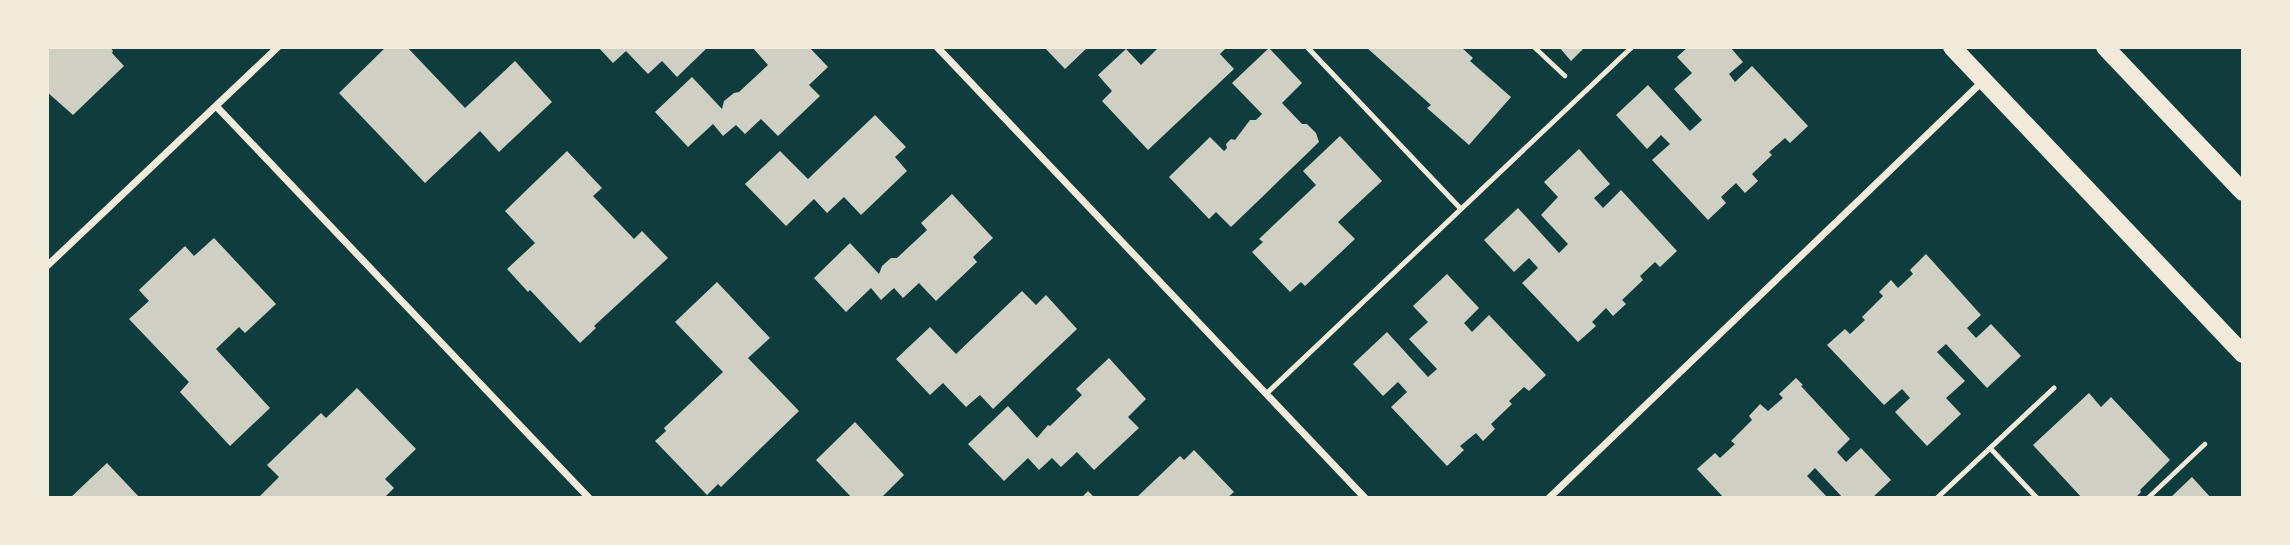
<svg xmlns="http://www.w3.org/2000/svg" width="2290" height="545" viewBox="0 0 2290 545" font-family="'PT Serif',serif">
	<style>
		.building { fill: #cfcfc3 }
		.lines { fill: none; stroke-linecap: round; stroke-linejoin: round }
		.path { stroke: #f1e9da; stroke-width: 4.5 }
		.service { stroke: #f1e9da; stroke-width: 5 }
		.minor { stroke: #f1e9da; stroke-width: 7 }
		.primary { stroke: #f1e9da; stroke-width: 18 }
	</style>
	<rect width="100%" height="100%" fill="#0f3d3e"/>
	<path class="building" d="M47 47H110L113 51 112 53 124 66 73 115 47 92Z
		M386 47H407L465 108 515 61 552 102 499 152 480 131 425 183 339 93Z
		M598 47H708L677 77 662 61 648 74 626 51 613 63Z
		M752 47H809L828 67 809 85 820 96 778 136 761 119 745 134 736 125 723 136 713 124 688 147 655 112 692 77 722 109 724 101 734 93 739 92 768 65Z
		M1044 47H1088L1065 69Z
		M1159 47H1227L1220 54 1234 69 1148 150 1102 101 1112 91 1098 75 1126 49 1141 65Z
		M1366 47H1461L1473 58 1470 61 1511 97 1469 145 1427 108 1431 105Z
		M1559 47H1585L1571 61Z
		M1688 47H1730L1743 62 1729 74 1735 82 1752 66 1808 126 1790 143 1785 138 1769 152 1772 155 1752 174 1758 181 1745 193 1736 183 1721 197 1726 203 1708 220 1652 160 1670 144 1661 135 1647 149 1616 115 1648 85 1690 131 1702 120 1674 89 1692 73 1677 57Z
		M1269 48 1302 83 1282 103 1302 124H1307L1316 133 1319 142 1231 227 1216 212 1209 219 1169 177 1210 137 1224 151 1227 148 1226 144 1231 139 1235 140 1250 120H1256L1262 114 1232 83Z
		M875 115 906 147 895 157 907 171 861 215 844 197 827 213 814 199 786 226 745 184 780 151 808 179Z
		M1340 136 1382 181 1338 222 1355 239 1305 286 1301 282 1290 292 1252 252 1263 242 1259 239 1316 185 1303 171Z
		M1579 149 1610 184 1594 198 1603 208 1621 190 1677 251 1660 267 1655 262 1640 276 1643 280 1622 300 1626 304 1613 316 1606 308 1592 322 1596 326 1578 342 1522 283 1538 268 1529 258 1514 272 1484 240 1518 208 1559 253 1568 244 1541 215 1558 197 1544 182Z
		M567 151 602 188 593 196 634 239 642 231 668 258 594 326 596 328 580 343 530 290 528 292 507 269 535 243 505 211Z
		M952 194 993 238 973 257 977 262 936 301 919 283 903 298 894 288 881 300 871 288 846 312 814 278 850 243 879 274 882 266 891 258H897L927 230 921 223Z
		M214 238 276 304 245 333 239 327 216 349 270 408 230 446 180 392 189 382 129 319 149 301 139 290 185 246 194 256Z
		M1926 254 1981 315 1967 328 1976 338 1991 324 2021 356 1987 388 1946 344 1937 352 1965 381 1946 398 1961 414 1927 446 1895 412 1910 398 1902 389 1884 405 1827 345 1845 329 1850 334 1865 320 1862 317 1883 296 1879 292 1891 280 1898 288 1913 274 1910 270Z
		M1447 274 1479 308 1464 323 1472 332 1489 315 1546 375 1529 391 1524 387 1509 401 1512 404 1491 424 1495 429 1483 441 1476 433 1460 446 1464 450 1447 466 1391 407 1407 392 1398 382 1383 396 1353 364 1387 332 1428 377 1437 369 1409 339 1428 322 1413 306Z
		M717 282 770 338 748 358 799 411 721 487 718 484 707 495 655 441 666 431 664 428 723 372 675 322Z
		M1022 291 1036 305 1046 295 1077 329 993 409 980 395 966 407 943 383 930 395 896 359 930 327 956 354Z
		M1109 358 1146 399 1128 417 1139 428 1094 470 1077 452 1061 467 1052 458 1039 470 1028 458 1004 481 968 444 1008 406 1037 438 1048 425 1050 426 1082 395 1076 389Z
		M1796 378 1803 385 1801 386 1850 439 1837 452 1846 462 1861 448 1891 480 1872 498H1843L1815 468 1807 476 1828 498H1724L1697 469 1715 453 1720 458 1735 444 1731 441 1752 420 1749 416 1760 404 1768 411 1783 398 1779 394Z
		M357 388 416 449 385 479 394 488 384 498H258L279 477 267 465 321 413 326 418Z
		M2089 393 2101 407 2111 397 2170 460 2140 490 2141 492 2135 498H2082L2033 445Z
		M855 422 904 475 881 498H852L816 460Z
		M1194 450 1234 492 1227 498H1136L1180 456 1184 460Z
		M107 463 140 498H70Z
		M2192 477 2211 498H2170Z
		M1088 491 1095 498H1081Z"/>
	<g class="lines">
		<path class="path" d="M1534 47 1565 76
			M2148 498 2205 444"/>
		<path class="service" d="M1307 47 1461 209
			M1266 394 1632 47
			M1990 448 2037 498
			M1937 498 2054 388"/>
		<path class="minor" d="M937 47 1365 498
			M216 106 589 498
			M47 266 278 47
			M1549 498 1983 81"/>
		<path class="primary" d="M1952 47 2243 354
			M2105 47 2243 192"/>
	</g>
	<rect width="2290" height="545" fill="none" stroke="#f1e9da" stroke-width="98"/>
</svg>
